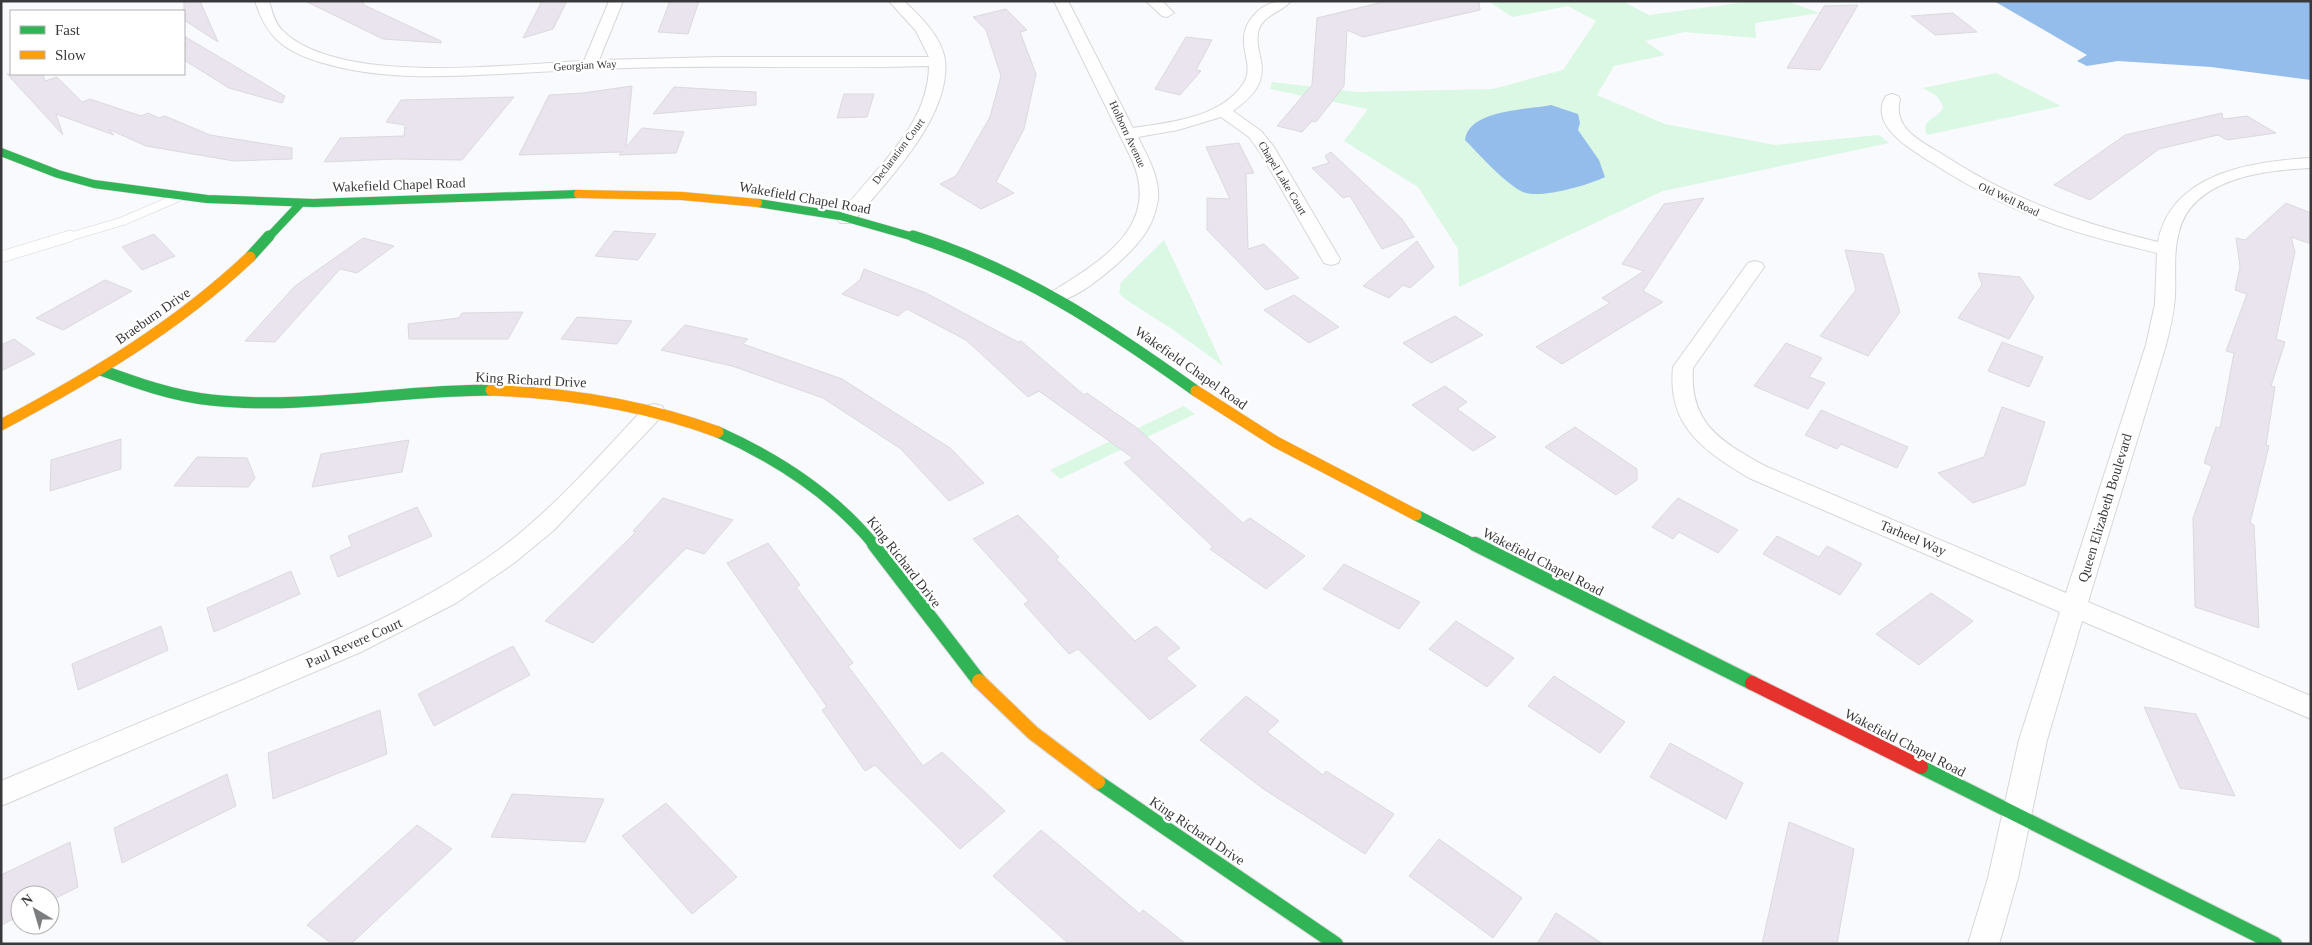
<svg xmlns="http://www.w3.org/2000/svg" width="2312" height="945" viewBox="0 0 2312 945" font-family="Georgia,serif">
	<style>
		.green { fill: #daf8e3 }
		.water { fill: #94bdec }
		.building { fill: #eae4ee; stroke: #dbdadd }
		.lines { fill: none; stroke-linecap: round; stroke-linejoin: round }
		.lane-far1-casing { stroke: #d7d7da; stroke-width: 9 }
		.lane-casing { stroke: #d7d7da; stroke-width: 12 }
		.street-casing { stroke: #d7d7da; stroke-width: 2 }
		.fast-far2-casing { stroke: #d7d7da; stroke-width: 9 }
		.fast-far1-casing { stroke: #d7d7da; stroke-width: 12 }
		.fast-casing { stroke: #d7d7da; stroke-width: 16 }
		.slow-far2-casing { stroke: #d7d7da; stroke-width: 9 }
		.slow-far1-casing { stroke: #d7d7da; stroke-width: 12 }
		.slow-casing { stroke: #d7d7da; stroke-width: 16 }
		.jam-casing { stroke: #d7d7da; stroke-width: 16 }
		.lane-far1 { stroke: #fefeff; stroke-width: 8 }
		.lane { stroke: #fefeff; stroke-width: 11 }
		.street { fill: #fefeff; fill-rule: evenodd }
		.fast-far2 { stroke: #30b455; stroke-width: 8 }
		.fast-far1 { stroke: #30b455; stroke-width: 11 }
		.fast { stroke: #30b455; stroke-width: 14 }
		.slow-far2 { stroke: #ff9f0a; stroke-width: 8 }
		.slow-far1 { stroke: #ff9f0a; stroke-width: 11 }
		.slow { stroke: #ff9f0a; stroke-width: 14 }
		.jam { stroke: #e5322d; stroke-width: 14 }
		.labels { text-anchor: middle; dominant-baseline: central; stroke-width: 5; stroke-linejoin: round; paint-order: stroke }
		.far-street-label { font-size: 11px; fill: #39393b; stroke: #fff }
		.street-label { font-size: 14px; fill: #39393b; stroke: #fff }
	</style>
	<rect width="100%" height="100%" fill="#f9fafd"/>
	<path class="green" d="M1488 1H1622L1649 15 1753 1H1786L1820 13 1755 23 1756 38 1685 32 1645 41 1665 55 1614 66 1597 95 1665 124 1775 145 1879 135 1889 143 1663 191 1459 287 1458 249 1418 187 1344 141 1368 109 1270 89 1272 82 1357 92 1493 89 1563 70 1596 21 1568 6 1512 17Z
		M1996 73 2061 106 1927 135C1919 118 1940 120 1943 106L1937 96 1923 88Z
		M1164 240 1223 366 1172 329 1125 299 1119 293 1121 282Z
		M1184 406 1195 414 1060 479 1050 470Z"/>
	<path class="water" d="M1994 1H2311V80L2211 67 2118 61 2087 66 2077 61 2087 55Z
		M1551 105 1578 114 1580 123 1578 130 1599 160 1605 177C1589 185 1543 198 1526 193 1510 189 1478 153 1465 140 1469 109 1528 110 1551 105Z"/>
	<path class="building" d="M184 1H200L218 42 184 20Z
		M305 1H363L364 5 441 41V43L383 39Z
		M542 1H567L553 29 523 38Z
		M670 1H699L688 34 658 32Z
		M1387 1H1479L1480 10 1363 37 1347 30 1344 86 1316 122 1312 121 1302 132 1277 126 1312 85 1317 18Z
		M1858 5 1820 70 1787 68 1824 6Z
		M1006 9 1027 30 1020 32 1036 74 1024 129 996 182 1014 193 981 209 940 184 956 176 990 117 1001 76 986 30 973 17Z
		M1953 13 1977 32 1935 35 1911 16Z
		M184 36 285 96 282 103 229 88 184 60Z
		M1186 37 1212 40 1196 70 1201 71 1180 95 1155 89Z
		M7 74H43L45 81 57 77 82 102 90 99 141 116 148 113 159 118 165 116 210 135 292 148V159L234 161 146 146 108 129 114 135 56 114 63 135Z
		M632 86 626 147 642 128 684 132 676 153 619 155 622 152 519 155 549 95 583 93Z
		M674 87 756 92V105L653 114Z
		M844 94H874L867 117 837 118Z
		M514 97 462 160 395 159 324 162 340 138 404 136 405 125 386 122 401 100Z
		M2222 113 2223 119 2247 116 2276 133 2227 140 2218 135 2159 149 2090 200 2054 185 2125 135Z
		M1239 143 1254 173 1246 174 1248 249 1264 244 1299 278 1266 290 1207 230V198L1230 199 1206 147Z
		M1331 152 1402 219 1414 237 1382 249 1350 196 1343 198 1312 168 1329 163 1325 156Z
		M1704 198 1643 291 1663 302 1562 364 1536 347 1610 303 1602 298 1644 271 1622 264 1664 204Z
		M2286 203 2311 213V244L2291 237 2295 252 2276 339 2285 342 2271 386 2275 387 2266 445 2269 446 2250 523 2254 525 2259 628 2195 607 2193 518 2212 466 2204 463 2216 427 2220 428 2234 353 2226 351 2247 294 2235 290 2240 267 2236 238 2245 240Z
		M614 231 656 234 638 260 595 256Z
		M154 234 175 256 142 270 122 247Z
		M363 238 394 246 357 273 340 269 275 342 245 341 295 286Z
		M1417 241 1434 267 1410 288 1403 285 1389 298 1363 286Z
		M1845 250 1883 254 1900 312 1868 356 1820 336 1856 290Z
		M864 269 926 293 1018 342 1021 341 1084 395 1087 393 1137 428 1243 523 1250 518 1305 556 1266 589 1210 549 1213 547 1124 463 1133 458 1039 391 1028 397 966 340 907 309 898 316 842 294 860 280Z
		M1978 273 2020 277 2034 297 2009 339 1958 318 1982 285Z
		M105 280 132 291 63 330 36 318Z
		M1294 295 1339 327 1309 343 1264 310Z
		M523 312 508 339H409L408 324 459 318 462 313Z
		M1455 316 1483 335 1431 363 1403 343Z
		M577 317 632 321 617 344 561 339Z
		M685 325 748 339 743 344 842 379 950 448 984 483 949 501 901 449 823 398 732 366 661 350Z
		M14 339 35 354 1 371V345Z
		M2002 342 2043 357 2029 387 1988 371Z
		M1786 343 1822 358 1809 377 1825 383 1808 409 1754 386Z
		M1445 386 1467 402 1457 409 1496 437 1473 451 1412 405Z
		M2002 407 2045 422 2025 485 1973 503 1938 473 1984 457Z
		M1821 410 1908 447 1897 468 1841 444 1837 449 1805 435Z
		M1575 427 1637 469V480L1616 495 1545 447Z
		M121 439V469L50 491 51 460Z
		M409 440 402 472 312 487 321 454Z
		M197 457 247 458 255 478 248 487 174 486Z
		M663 498 733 520 704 554 686 548 593 643 545 621 636 532 633 531Z
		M1678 498 1738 530 1718 553 1679 532 1673 539 1652 527Z
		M417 507 432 536 338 577 330 556 352 546 348 536Z
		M1018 515 1059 557 1056 559 1135 641 1156 626 1180 648 1166 658 1196 686 1150 720 1078 649 1069 654 1024 604 1029 601 973 539Z
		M1777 536 1819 557 1827 546 1862 564 1840 595 1763 554Z
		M768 543 800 585 796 587 853 663 848 666 923 766 942 752 1005 811 960 849 875 765 865 771 822 710 827 707 727 563Z
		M1344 564 1420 602 1399 629 1323 589Z
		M291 571 300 594 214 632 207 608Z
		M1931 593 1973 621 1919 665 1876 634Z
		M1456 621 1514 658 1487 687 1429 649Z
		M161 626 168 650 78 690 72 664Z
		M513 646 530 675 434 726 418 694Z
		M1554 676 1625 722 1600 753 1528 706Z
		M1246 696 1279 721 1267 732 1323 775 1326 771 1394 814 1365 854 1262 788 1200 740Z
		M2144 707 2196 714 2235 796 2180 788Z
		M380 710 387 754 273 799 268 753Z
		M1670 743 1743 783 1726 819 1650 777Z
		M227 774 236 806 122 863 114 828Z
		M512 794 604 799 585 842 491 837Z
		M666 803 737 877 692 914 622 836Z
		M1789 822 1854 849 1837 944H1762Z
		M417 825 452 849 351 944H332L307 925Z
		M1041 830 1140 914 1143 910 1186 944H1069L993 876Z
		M1439 839 1522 898 1493 938 1409 876Z
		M70 842 78 887 50 901V895H20V916L1 925V875Z
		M1556 913 1603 944H1537Z"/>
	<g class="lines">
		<g class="lane-far1-casing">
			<path id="lane-far1" d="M66 238 123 221 179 197"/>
		</g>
		<g class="lane-casing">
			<path id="lane" d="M1 257 70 236"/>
		</g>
		<g class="street-casing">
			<path id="street" d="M255 1H269C272 11 274 21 281 29 336 87 509 64 584 61L609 1H623L599 60 719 57H929L916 31 889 1H904C920 16 942 37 945 60 951 118 886 182 852 223H840L837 219C870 171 928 130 929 66 829 69 728 65 628 68 585 69 542 72 499 74 441 77 380 80 323 63 286 52 267 39 255 1Z
				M1054 1H1068L1133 128C1171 122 1220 118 1243 84 1258 63 1230 42 1254 15 1265 3 1275 1 1291 1 1282 12 1265 14 1259 29 1256 38 1258 47 1260 56 1267 83 1253 96 1233 111L1261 131 1274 147 1340 259 1338 263 1331 265 1324 263 1260 152 1249 137 1221 117 1178 130 1138 137C1147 156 1160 177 1158 199 1156 212 1152 224 1144 235 1132 254 1073 307 1050 301L1047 297 1050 293C1099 262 1162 227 1132 160Z
				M1146 1H1162L1174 13 1167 17 1162 16Z
				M1892 94 1898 96 1900 99C1892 130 1923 142 1945 156 2015 201 2078 222 2158 242 2171 173 2252 161 2311 158V168C2265 170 2192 178 2179 232 2173 253 2176 275 2175 296 2174 313 2170 329 2166 345L2088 602 2311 696V719L2082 621 2047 740 2018 878 1999 944H1968L1988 878 2019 740 2060 612 1749 478C1703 450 1667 426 1673 367L1748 263 1755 261 1762 263 1764 267 1693 368C1689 424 1721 441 1765 466L2066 593 2146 345 2155 304 2157 253C2121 244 2085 236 2051 223 2007 208 1968 186 1929 161 1914 151 1898 142 1888 128 1881 118 1879 106 1886 96Z
				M654 404 662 406 665 411 662 416 554 530 514 563 456 603 361 652 1 806V781C82 747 162 713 243 680 331 643 419 607 497 551 553 510 599 456 646 406Z"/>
		</g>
		<g class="fast-far2-casing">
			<path id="fast-far2" d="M1 152 58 174 94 184 207 199 313 203 578 194
				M758 203 840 216 917 238
				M268 238 300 204"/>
		</g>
		<g class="fast-far1-casing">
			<path id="fast-far1" d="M913 236C1021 270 1105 326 1196 391
				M250 257 269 236
				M101 370C137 383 173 396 211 400 304 410 398 390 491 390
				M718 432C778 459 833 494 875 546
				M1416 515 1477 546"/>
		</g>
		<g class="fast-casing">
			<path id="fast" d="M874 544 979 681
				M1475 544 1752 683
				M1921 767 2275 944
				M1098 782 1336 944"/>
		</g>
		<g class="slow-far2-casing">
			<path id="slow-far2" d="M578 194 682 196 758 203"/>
		</g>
		<g class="slow-far1-casing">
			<path id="slow-far1" d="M491 390C569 393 644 405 718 432
				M1196 391 1276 442 1416 515
				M1 425C91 377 176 327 250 257"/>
		</g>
		<g class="slow-casing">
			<path id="slow" d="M979 681 1033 733 1098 782"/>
		</g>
		<g class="jam-casing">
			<path id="jam" d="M1752 683 1921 767"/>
		</g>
		<use href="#lane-far1" class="lane-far1"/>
		<use href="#lane" class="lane"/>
		<use href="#street" class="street"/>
		<use href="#fast-far2" class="fast-far2"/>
		<use href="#fast-far1" class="fast-far1"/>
		<use href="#fast" class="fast"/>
		<use href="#slow-far2" class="slow-far2"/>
		<use href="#slow-far1" class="slow-far1"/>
		<use href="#slow" class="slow"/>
		<use href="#jam" class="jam"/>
	</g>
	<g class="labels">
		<g class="far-street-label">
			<text transform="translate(585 65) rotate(-3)">Georgian Way</text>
			<text transform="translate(1128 134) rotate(65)">Holborn Avenue</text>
			<text transform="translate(898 151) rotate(-53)">Declaration Court</text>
			<text transform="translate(1283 178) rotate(59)">Chapel Lake Court</text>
			<text transform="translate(2009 199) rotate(25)">Old Well Road</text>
		</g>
		<g class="street-label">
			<text transform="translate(399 185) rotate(-2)">Wakefield Chapel Road</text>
			<text transform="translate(805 198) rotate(10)">Wakefield Chapel Road</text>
			<text transform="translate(153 316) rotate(-35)">Braeburn Drive</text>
			<text transform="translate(1191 368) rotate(35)">Wakefield Chapel Road</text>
			<text transform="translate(531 380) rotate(3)">King Richard Drive</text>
			<text transform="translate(2105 508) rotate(-73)">Queen Elizabeth Boulevard</text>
			<text transform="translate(1913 538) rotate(23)">Tarheel Way</text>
			<text transform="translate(904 562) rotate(52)">King Richard Drive</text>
			<text transform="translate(1543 562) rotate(27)">Wakefield Chapel Road</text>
			<text transform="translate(354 643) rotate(-24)">Paul Revere Court</text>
			<text transform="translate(1905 743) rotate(27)">Wakefield Chapel Road</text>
			<text transform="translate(1197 831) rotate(34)">King Richard Drive</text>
		</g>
	</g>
	<rect width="2312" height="945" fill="none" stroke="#39393b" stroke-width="5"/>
	<rect x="10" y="10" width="175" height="65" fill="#ffffff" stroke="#b0b0b1"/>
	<rect x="20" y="26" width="25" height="8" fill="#30b455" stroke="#b0b0b1"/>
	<text x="55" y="35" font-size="15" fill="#39393b">Fast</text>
	<rect x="20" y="51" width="25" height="8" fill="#ff9f0a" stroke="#b0b0b1"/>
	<text x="55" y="60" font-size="15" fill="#39393b">Slow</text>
	<g transform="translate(35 910) rotate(322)"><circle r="24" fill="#ffffff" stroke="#b0b0b1"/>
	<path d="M0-4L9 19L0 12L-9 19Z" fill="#7c7d7f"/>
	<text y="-8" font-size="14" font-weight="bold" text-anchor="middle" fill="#39393b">N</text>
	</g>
</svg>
